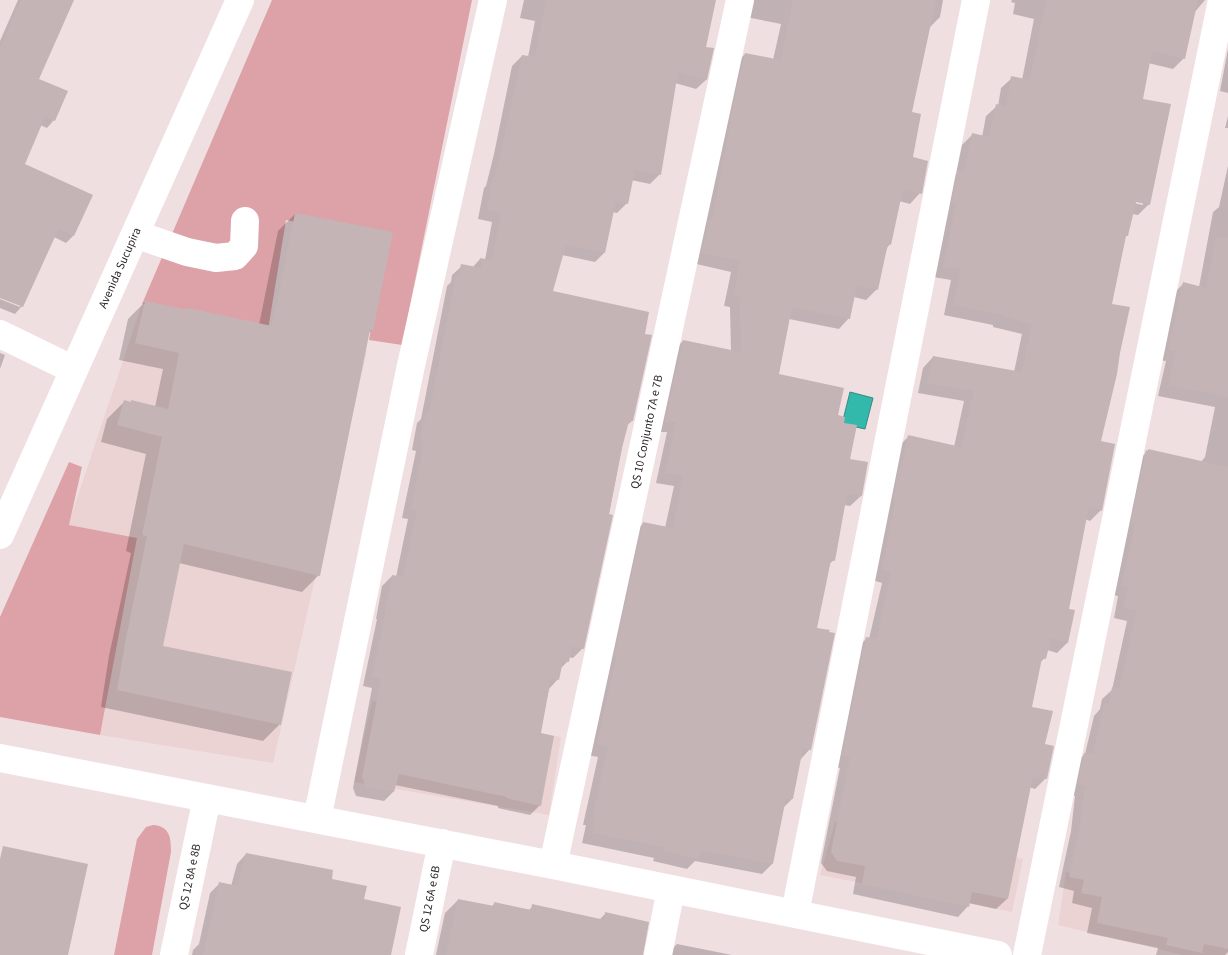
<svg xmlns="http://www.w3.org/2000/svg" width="1228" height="955" viewBox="0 0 1228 955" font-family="'Source Sans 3',sans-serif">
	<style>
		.built { fill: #ebd2d3 }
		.green { fill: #dca2a7 }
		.water { fill: #33b8ac; stroke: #318c84 }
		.shadow { fill: #0003; fill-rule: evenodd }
		.building { fill: #c4b4b5 }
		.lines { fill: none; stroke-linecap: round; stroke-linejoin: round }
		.minor { stroke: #fff; stroke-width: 28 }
		.labels { text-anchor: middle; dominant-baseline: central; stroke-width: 4; stroke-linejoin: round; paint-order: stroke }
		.street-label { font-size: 12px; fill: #2d2727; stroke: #fff }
	</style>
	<rect width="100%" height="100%" fill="#f0dfe1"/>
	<path class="built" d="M142 304 179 313 367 351 273 763 100 735 137 539 68 525Z
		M372 701 561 737 549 815 354 782Z
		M835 822 1023 859 1012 912 820 875Z
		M1066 872 1228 906V955H1183L1058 925Z"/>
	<path class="green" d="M272 0H472L402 345 369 340 386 240 286 220 268 330 203 312 142 304Z
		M69 462 82 467 69 525 137 538 100 735 0 717V617Z
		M153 825C170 826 171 838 171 852L152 955H114L137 839 146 827Z"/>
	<path class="water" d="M850 392 873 398 865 429 842 424Z"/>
	<path class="shadow" d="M18 0H73L38 80 54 120 47 128 40 125 23 165 92 196 73 236 66 243 54 237 22 306 15 314 0 308V299L20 307V305L0 297V41Z
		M524 0H714L705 48 712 49 706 80 696 89 675 83 660 174 650 184 631 180 627 203 617 213 612 212 604 253 595 262 562 255 552 292 632 421 626 426 583 648 573 658 568 657 567 662 560 669 558 679 549 689 539 734 540 805 530 815 498 808V806L395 785 393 792 384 801 356 796 353 788 372 688 363 686 377 619H376L382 586 392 576 396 577 408 519 402 518 416 451 412 450 417 423 421 419 447 286 451 282 452 275 462 266 472 268 480 259 485 260 492 222 478 219 484 188 486 186 494 154 512 66 522 56 528 57 535 21 520 18Z
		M749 0H943L940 17 929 28 910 113 912 158 920 193 910 204 899 201 890 244 886 249 877 289 866 300 854 297 849 318 839 329 789 319 778 375 837 416 842 424 849 460 861 496 850 506 844 505 834 560 828 565 815 629 810 749 800 760 792 799 783 808 772 864 762 874 695 861 687 869 653 861 654 858 582 843 586 825H583L598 757 587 755 633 533 644 523 665 528 674 486 656 483 667 432H655L672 352 683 341 731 351 730 307 724 306 731 272 692 263 735 64 745 54 773 60 781 24 746 17Z
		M1012 0H1205L1194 13 1184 58 1173 69 1148 63 1142 100 1149 204 1138 215 1132 214 1127 235 1124 238 1111 305 1100 442 1101 510 1090 521 1085 519 1068 610 1073 611 1067 643 1057 653 1047 650 1045 658 1039 663 1030 708 1044 745 1046 778 1035 789 1029 787 1007 899 996 909 969 903 968 906 958 917 853 894 856 877 827 871 821 863 840 768 832 766 856 649 866 639H869L882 583 872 580 898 447 908 437 954 447 964 401 918 393 923 368 933 357 1014 372 1022 334 993 327V325L944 315 951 280 933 277 948 182 956 174 962 145 972 135 982 137 986 116 997 106H998L1001 88 1012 78 1022 80 1034 19 1013 14 1015 3 1011 2ZM1130 200 1143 202V205L1129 202Z
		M1228 49V93L1220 91Z
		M1228 116V128H1225Z
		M1228 166V952L1225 955H1156L1158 948 1087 933 1092 908 1072 903 1074 891 1059 887 1071 831 1075 796 1068 795 1074 764 1085 754 1094 716 1100 709 1102 699 1112 690 1127 621 1114 618 1118 596 1112 595 1136 462 1149 450 1201 462 1205 457 1215 407 1158 396 1166 361 1158 360 1173 294 1184 283 1199 287 1213 212 1219 207Z
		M295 214 372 330 368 334 319 575 302 592 179 563 162 647 280 724 263 741 101 707 109 656 131 553 126 551 146 454 101 442 107 419 124 402 155 407 163 369 119 360 128 319 145 302 187 311 189 309 259 325 278 231Z
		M0 353 5 355 0 369Z
		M246 854 330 880 363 900 389 955H192L193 950 199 944 210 893 219 884 231 886 237 864Z
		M458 900 491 907 495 903 528 911 533 906 599 920 606 913 642 955H436L445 913Z
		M677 944 732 955H666Z"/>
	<path class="building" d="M21 0H74L39 79 68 91 55 121 45 117 25 164 93 195 74 236 59 228 23 307 0 298V48Z
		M546 0H716L706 47 714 48 707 80 678 72 661 175 635 170 628 204 616 201 605 253 566 245 553 291 649 312 645 334 652 335 633 421H629L622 448 609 514 613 515 584 649 572 646 569 662 563 661 559 680 551 678 541 733 554 736 541 806 506 798 507 797 399 774 394 792 366 787 362 777 381 679 372 677 386 610 385 609 392 575 403 577 417 510 411 509 424 442 420 441 426 412 429 413 456 275H459L461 264 482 268 480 258 492 260 501 213 487 210 493 177H494L503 143 522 55 535 57Z
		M793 0H936L912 112 921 114 913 157 928 161 922 194 903 189 891 245 888 244 885 257 878 290 857 285 850 319 792 307 779 374 844 388 838 415 845 417 844 423 857 425 850 459 868 462 862 496 847 494 835 561 831 560 817 628 830 630 829 632 835 633 811 750 803 748 793 799 786 798 773 864 700 850 699 859 663 851 664 847 592 833 596 815H593L608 747 597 744 617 656H614L643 522 673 528 683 476 665 473 676 422H665L683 340 741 352 740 297 734 296 740 261 701 253 709 219 712 220 731 120H730L745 53 781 60Z
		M1046 0H1198L1185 59 1152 51 1143 99 1171 104 1150 205 1136 202 1128 236H1126L1112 304 1130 307 1120 353 1117 374 1101 441 1115 444 1102 511 1089 506 1069 609 1075 610 1068 643 1051 638 1046 659 1042 658 1032 707 1053 711 1045 744 1054 746 1047 779 1033 776 1008 899 972 892 969 907 862 884 865 866 837 861 831 852 850 757 842 756 866 637 877 639 891 572 882 570 895 501H893L899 468H902L908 435 961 447 974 391 927 383 933 356 1022 372 1032 324 1002 316 1003 315 953 305 961 269 943 267 956 204 952 203 958 170 964 172 972 133 989 137 996 104 1006 107 1011 76 1030 80Z
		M295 213 393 232 373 331 370 330 320 576 184 544 163 646 292 672 281 725 117 690 126 638 147 536 142 535 162 437 117 425 124 400 131 402V400L168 409 179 353 135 343 145 301 188 310V308L272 326Z
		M1216 237 1228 238V397L1168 385 1176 351 1168 350 1183 282 1206 288Z
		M1148 449 1228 467V949L1204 944 1202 953 1166 945 1168 938 1097 923 1102 897 1081 893 1084 880 1069 877 1081 820 1085 786 1078 784 1084 753H1093L1104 704 1109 705 1112 687 1119 689 1137 610 1123 608 1128 586 1122 585 1135 523 1131 522 1146 450 1148 451Z
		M3 846 88 864 68 955H0V859Z
		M246 853 333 870 332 879 367 886 364 899 401 907 391 955H203L219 882 238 886Z
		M458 899 494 906V902L531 910 532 904 605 920V912L649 922 643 955H446Z"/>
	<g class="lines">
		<path class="minor" d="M135 234 187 252 216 258 235 256 244 246 245 221
			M0 334 74 370
			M0 535 240 0
			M0 758 553 865 998 955
			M317 819 410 370 493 0
			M553 865 740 0
			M795 913 976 0
			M174 955 207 798
			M419 955 442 843
			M658 955 671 889
			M1027 955 1222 0"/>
	</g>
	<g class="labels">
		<g class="street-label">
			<text transform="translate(120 268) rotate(-66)">Avenida Sucupira</text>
			<text transform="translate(647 432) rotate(-78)">QS 10 Conjunto 7A e 7B</text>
			<text transform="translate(190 877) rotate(-78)">QS 12 8A e 8B</text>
			<text transform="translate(430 899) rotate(-79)">QS 12 6A e 6B</text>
		</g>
	</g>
</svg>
